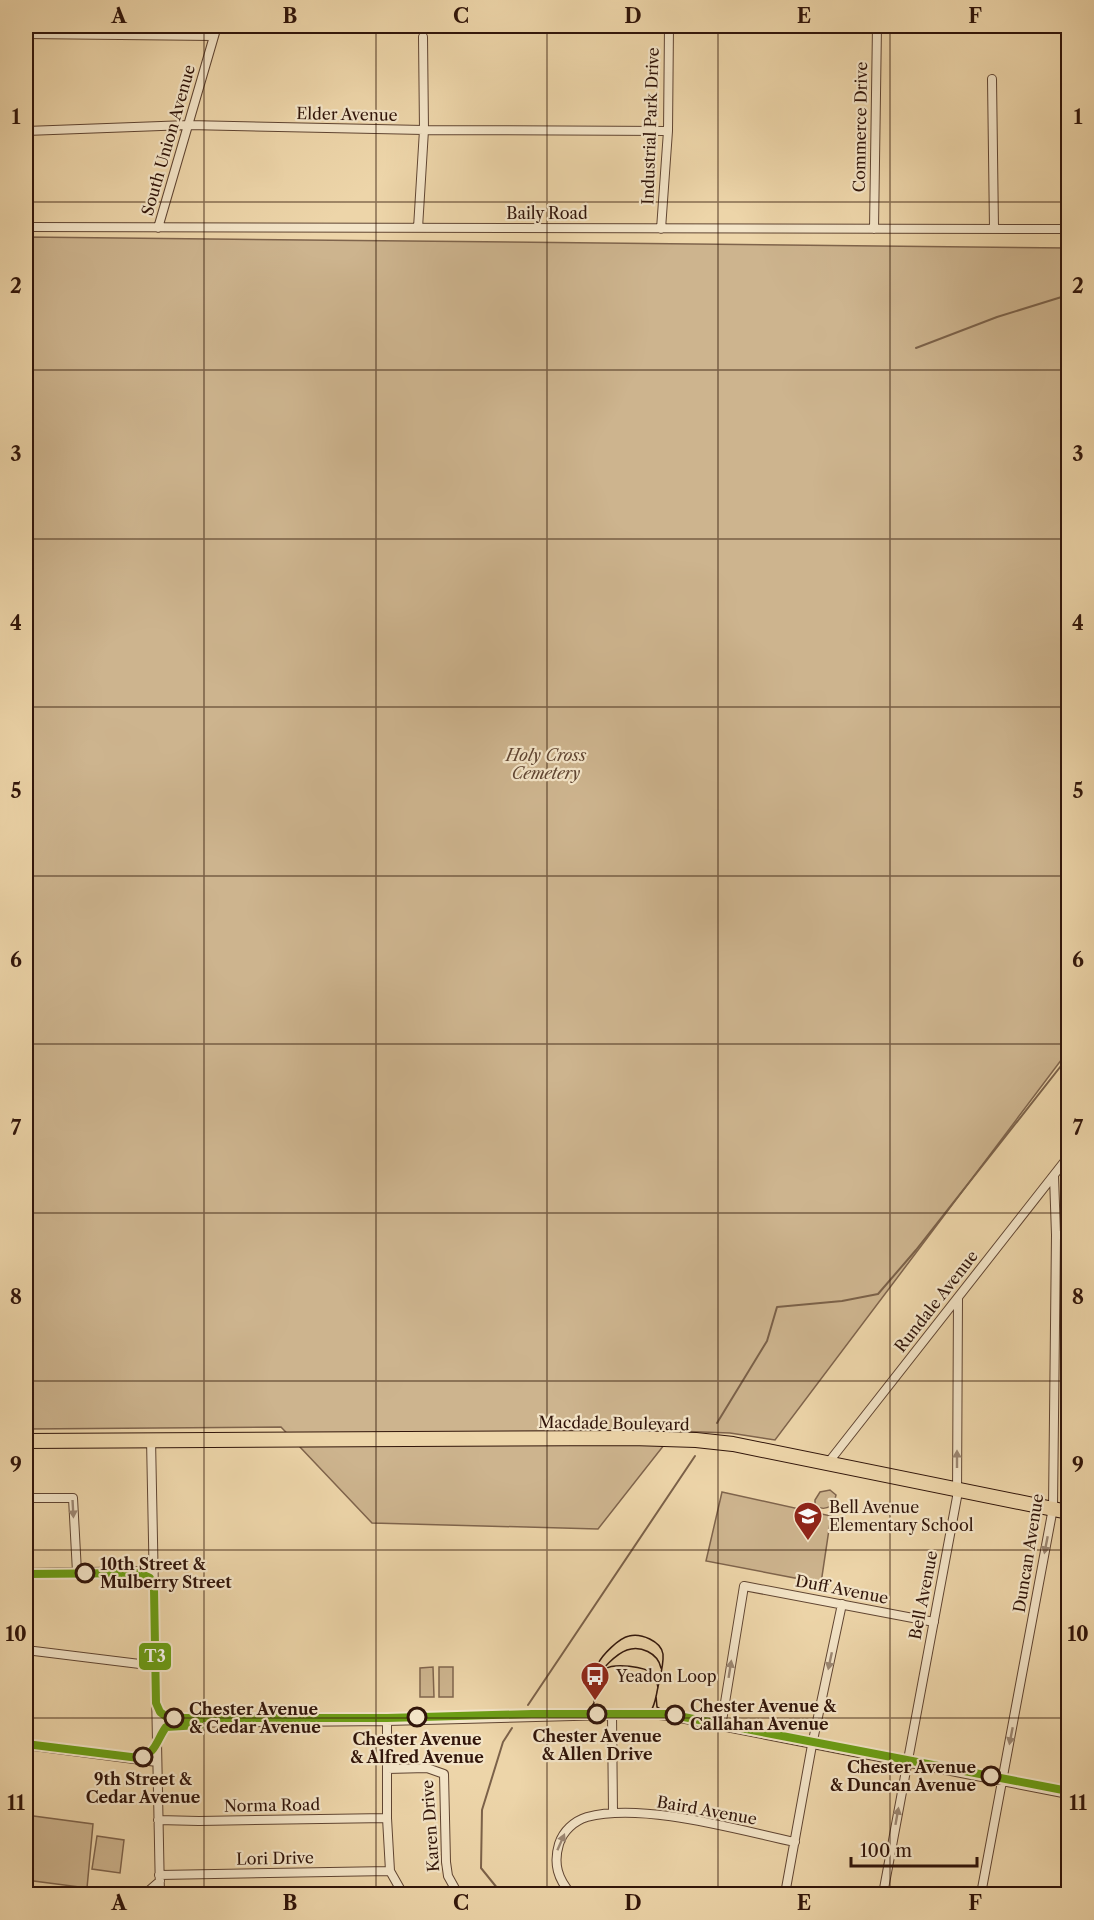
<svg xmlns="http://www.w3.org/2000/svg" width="1094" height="1920" viewBox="0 0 1094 1920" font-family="'Libre Caslon Text',serif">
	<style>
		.green { fill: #cdb48e; stroke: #7f644c; stroke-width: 1.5 }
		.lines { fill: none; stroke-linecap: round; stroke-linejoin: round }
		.stream { stroke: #7b6149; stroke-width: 2 }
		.minor-casing { stroke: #604532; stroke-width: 10 }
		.primary-casing { stroke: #31150a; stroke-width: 16 }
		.minor { stroke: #f3e4c7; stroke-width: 8 }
		.primary { stroke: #edd5a9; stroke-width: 14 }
		.tram { stroke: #31150a; stroke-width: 1.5 }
		.tram-1-casing { stroke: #f3e4c7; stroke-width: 12 }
		.tram-1 { stroke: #6b9e15; stroke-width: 8 }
		.oneway { fill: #9c8772 }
		.grid { fill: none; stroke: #31150a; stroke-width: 1.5; stroke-opacity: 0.55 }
		.stop-dot { fill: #f3e4c7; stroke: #31150a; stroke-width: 3 }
		.labels { text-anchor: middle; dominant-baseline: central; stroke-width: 4.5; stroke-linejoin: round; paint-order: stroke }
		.street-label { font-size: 16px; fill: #31150a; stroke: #f3e4c7 }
		.park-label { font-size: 16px; font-style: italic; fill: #604532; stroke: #f3e4c7 }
		.poi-label { font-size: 16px; fill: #31150a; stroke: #f3e4c7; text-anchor: start }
		.stop-label { font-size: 16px; font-weight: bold; fill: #31150a; stroke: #f3e4c7; text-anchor: start }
		.line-badge { stroke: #f3e4c7; stroke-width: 2 }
		.badge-label { font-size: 16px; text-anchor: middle; font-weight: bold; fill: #fff }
		.neatline { fill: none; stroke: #31150a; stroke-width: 2 }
		.grid-label { font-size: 20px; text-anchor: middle; font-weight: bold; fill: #31150a }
	</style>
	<rect width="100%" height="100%" fill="#edd5a9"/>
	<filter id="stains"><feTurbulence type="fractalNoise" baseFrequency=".00333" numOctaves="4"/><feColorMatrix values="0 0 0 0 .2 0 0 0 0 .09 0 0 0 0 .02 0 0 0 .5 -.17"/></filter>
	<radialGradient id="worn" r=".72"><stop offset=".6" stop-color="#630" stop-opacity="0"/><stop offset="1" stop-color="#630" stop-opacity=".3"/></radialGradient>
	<path class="green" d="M319 26H558L557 31 319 30Z
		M26 237 1068 248V1051L775 1440 730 1433 675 1431 598 1529 372 1523 281 1427 26 1429Z
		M830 1490 836 1495 834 1503C828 1509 821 1510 815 1505V1500L820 1492Z
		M722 1492 831 1516 821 1583 706 1561Z
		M433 1667 434 1697H420V1668Z
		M439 1667H453V1697H439Z
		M26 1815 93 1824 87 1888 26 1880Z
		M97 1836 124 1840 120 1873 92 1869Z"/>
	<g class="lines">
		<path class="stream" d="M916 348 997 317 1068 295
			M717 1423 767 1341 777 1307 842 1301 878 1294 916 1250 1068 1057
			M528 1705 695 1456
			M502 1894 481 1868 482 1810 503 1742 512 1728"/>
		<g class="minor-casing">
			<path id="minor" d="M26 34 214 36
				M992 79 994 229
				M26 131 188 125 424 130 668 131
				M26 227 1068 229
				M158 228 217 26
				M418 228 424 130 423 37
				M661 229 668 131 669 26
				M874 229 877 26
				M1056 1235H1068
				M151 1439 160 1894
				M828 1463 1068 1157
				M26 1498H73L77 1572
				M26 1573 154 1571
				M26 1650 156 1666
				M612 1714 613 1813
				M387 1721V1818L390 1871 403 1894
				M157 1723 387 1721 648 1714 670 1716 1068 1794
				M721 1727 744 1586 934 1622
				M26 1745 157 1762
				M387 1769 427 1768 444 1774 446 1862 448 1876 458 1894
				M158 1820 199 1821 387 1818
				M159 1875 390 1871
				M145 1894 160 1881
				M571 1894C558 1879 553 1864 559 1844 563 1831 574 1821 587 1817 643 1802 738 1830 795 1842
				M785 1894 812 1745 842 1604
				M883 1894 957 1497 958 1298
				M981 1894 1053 1508 1056 1235 1054 1176"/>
		</g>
		<g class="primary-casing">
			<path id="primary" d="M26 1441 632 1438 696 1440 733 1444 1068 1512"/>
		</g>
		<use href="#minor" class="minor"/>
		<use href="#primary" class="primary"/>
		<path class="tram" d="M605 1669C614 1663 645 1666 653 1674 657 1678 657 1683 658 1688
			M596 1680C600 1670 616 1654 627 1650 640 1645 658 1653 661 1668
			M656 1696 657 1707 668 1714
			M595 1701C595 1689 592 1674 598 1664 602 1655 619 1638 629 1636 641 1633 661 1641 663 1654 664 1666 659 1680 657 1692 654 1706 653 1716 636 1717
			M576 1713 589 1710 594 1703 595 1693"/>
		<g class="tram-1-casing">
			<path id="tram-1" d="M26 1574 139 1573 150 1578 154 1589 156 1703 160 1712 168 1718H387L532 1714H668L1068 1791
				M26 1744 139 1758C156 1754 157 1739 166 1727L200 1725"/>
		</g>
		<use href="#tram-1" class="tram-1"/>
	</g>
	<defs><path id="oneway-solid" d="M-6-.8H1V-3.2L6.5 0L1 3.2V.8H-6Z" transform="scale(1.5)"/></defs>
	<g class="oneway">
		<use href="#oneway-solid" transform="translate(957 1459) rotate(-90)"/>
		<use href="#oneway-solid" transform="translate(73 1509) rotate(87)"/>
		<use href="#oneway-solid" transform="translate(1046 1545) rotate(101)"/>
		<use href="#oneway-solid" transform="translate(830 1661) rotate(102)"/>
		<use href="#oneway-solid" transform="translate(730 1669) rotate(-81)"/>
		<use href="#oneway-solid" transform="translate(1011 1736) rotate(101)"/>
		<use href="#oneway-solid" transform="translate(897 1816) rotate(-80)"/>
		<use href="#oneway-solid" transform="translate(561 1842) rotate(-66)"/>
	</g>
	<path class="grid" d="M204 26V1894M376 26V1894M547 26V1894M718 26V1894M890 26V1894M26 202H1068M26 370H1068M26 539H1068M26 707H1068M26 876H1068M26 1044H1068M26 1213H1068M26 1381H1068M26 1550H1068M26 1718H1068"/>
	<defs>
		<g id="school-pin" transform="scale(1.5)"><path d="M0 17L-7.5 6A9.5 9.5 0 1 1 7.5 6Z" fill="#8f2418" stroke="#f3e4c7"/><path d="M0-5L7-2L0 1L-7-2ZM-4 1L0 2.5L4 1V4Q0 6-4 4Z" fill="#fff"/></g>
		<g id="bus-pin" transform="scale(1.5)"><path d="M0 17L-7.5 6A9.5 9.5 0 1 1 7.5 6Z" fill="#8f2418" stroke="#f3e4c7"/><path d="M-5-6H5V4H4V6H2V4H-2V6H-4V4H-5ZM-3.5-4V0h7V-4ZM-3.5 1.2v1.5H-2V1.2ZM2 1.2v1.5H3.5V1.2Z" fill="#fff"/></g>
	</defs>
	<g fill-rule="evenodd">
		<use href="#school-pin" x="808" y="1516"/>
		<use href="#bus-pin" x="595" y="1676"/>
	</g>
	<g class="stop-dot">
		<circle cx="85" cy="1573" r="9"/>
		<circle cx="597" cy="1714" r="9"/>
		<circle cx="675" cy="1715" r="9"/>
		<circle cx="417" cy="1717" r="9"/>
		<circle cx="174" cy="1718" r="9"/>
		<circle cx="143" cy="1757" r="9"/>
		<circle cx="991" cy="1776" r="9"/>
	</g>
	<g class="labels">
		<g class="street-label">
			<text transform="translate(347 114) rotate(1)">Elder Avenue</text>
			<text transform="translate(650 126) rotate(-88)">Industrial Park Drive</text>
			<text transform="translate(860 127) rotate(-89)">Commerce Drive</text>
			<text transform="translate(168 140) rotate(-74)">South Union Avenue</text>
			<text x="547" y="213">Baily Road</text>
			<text transform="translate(936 1301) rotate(-52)">Rundale Avenue</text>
			<text transform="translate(614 1423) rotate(1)">Macdade Boulevard</text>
			<text transform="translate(1028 1553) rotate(-81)">Duncan Avenue</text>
			<text transform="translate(842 1589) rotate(11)">Duff Avenue</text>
			<text transform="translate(923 1595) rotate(-79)">Bell Avenue</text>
			<text transform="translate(272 1805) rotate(-1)">Norma Road</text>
			<text transform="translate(707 1810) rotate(10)">Baird Avenue</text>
			<text transform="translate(430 1826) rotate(-94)">Karen Drive</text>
			<text transform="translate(275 1858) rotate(-1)">Lori Drive</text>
		</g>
		<g class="park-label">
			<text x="546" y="755">Holy Cross<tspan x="546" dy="18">Cemetery</tspan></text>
		</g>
		<g class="poi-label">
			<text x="829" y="1507">Bell Avenue<tspan x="829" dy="18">Elementary School</tspan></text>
			<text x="616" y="1676">Yeadon Loop</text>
		</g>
		<g class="stop-label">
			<text x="100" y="1564">10th Street &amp;<tspan x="100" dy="18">Mulberry Street</tspan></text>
			<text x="690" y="1706">Chester Avenue &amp;<tspan x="690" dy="18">Callahan Avenue</tspan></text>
			<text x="189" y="1709">Chester Avenue<tspan x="189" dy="18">&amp; Cedar Avenue</tspan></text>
			<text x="597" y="1736" text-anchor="middle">Chester Avenue<tspan x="597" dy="18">&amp; Allen Drive</tspan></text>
			<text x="417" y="1739" text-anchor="middle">Chester Avenue<tspan x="417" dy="18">&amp; Alfred Avenue</tspan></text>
			<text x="976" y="1767" text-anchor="end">Chester Avenue<tspan x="976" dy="18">&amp; Duncan Avenue</tspan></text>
			<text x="143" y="1779" text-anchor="middle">9th Street &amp;<tspan x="143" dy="18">Cedar Avenue</tspan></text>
		</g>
	</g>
	<rect class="line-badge" x="138" y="1642" width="34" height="29" rx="6" fill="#6b9e15"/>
	<g class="badge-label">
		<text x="155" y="1662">T3</text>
	</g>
	<rect width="1094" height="1920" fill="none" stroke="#edd5a9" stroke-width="66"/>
	<path d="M851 1857v9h126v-9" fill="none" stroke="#31150a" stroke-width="3"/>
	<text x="860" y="1857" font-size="18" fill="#31150a" stroke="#f3e4c7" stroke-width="4.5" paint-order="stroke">100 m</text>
	<rect x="33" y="33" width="1028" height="1854" class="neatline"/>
	<g class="grid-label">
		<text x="119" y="23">A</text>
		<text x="290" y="23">B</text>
		<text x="461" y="23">C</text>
		<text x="633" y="23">D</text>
		<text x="804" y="23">E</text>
		<text x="975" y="23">F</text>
		<text x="16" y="124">1</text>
		<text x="1078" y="124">1</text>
		<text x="16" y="293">2</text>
		<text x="1078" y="293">2</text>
		<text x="16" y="461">3</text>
		<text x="1078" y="461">3</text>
		<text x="16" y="630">4</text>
		<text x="1078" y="630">4</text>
		<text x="16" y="798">5</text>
		<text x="1078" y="798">5</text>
		<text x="16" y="967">6</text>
		<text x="1078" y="967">6</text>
		<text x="16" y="1135">7</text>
		<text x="1078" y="1135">7</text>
		<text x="16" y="1304">8</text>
		<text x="1078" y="1304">8</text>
		<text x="16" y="1472">9</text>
		<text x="1078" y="1472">9</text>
		<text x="16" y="1641">10</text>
		<text x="1078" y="1641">10</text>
		<text x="16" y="1810">11</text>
		<text x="1078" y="1810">11</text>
		<text x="119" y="1910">A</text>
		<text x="290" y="1910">B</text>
		<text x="461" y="1910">C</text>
		<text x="633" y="1910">D</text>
		<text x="804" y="1910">E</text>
		<text x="975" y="1910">F</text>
	</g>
	<rect width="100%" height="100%" filter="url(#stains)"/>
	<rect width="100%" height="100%" fill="url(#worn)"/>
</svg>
